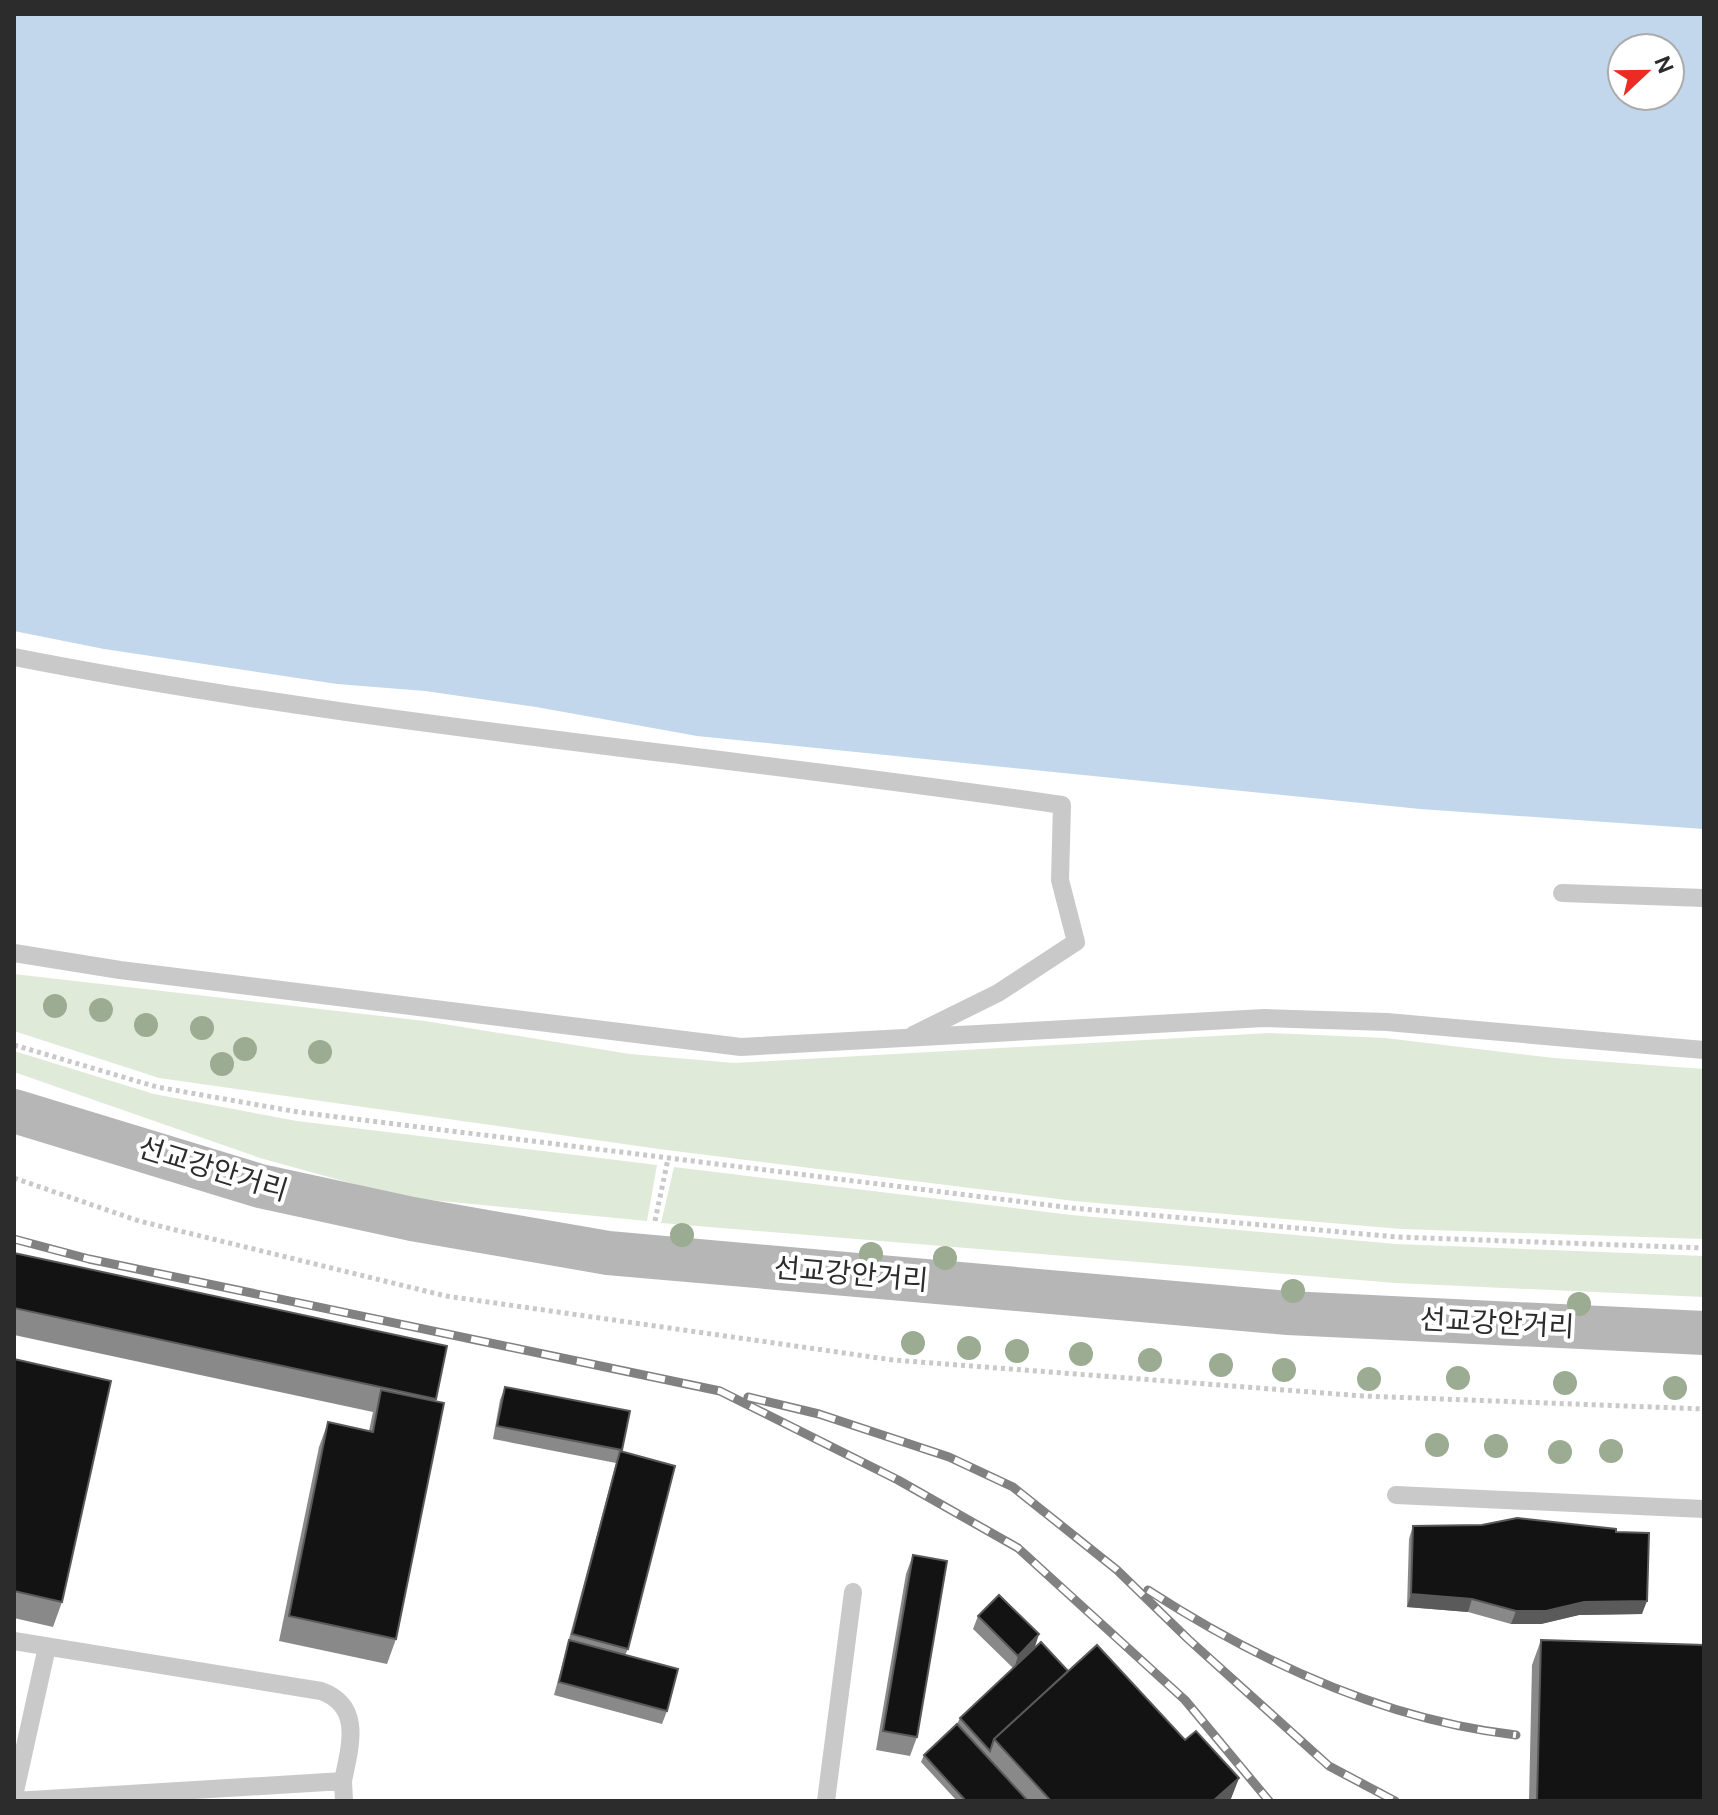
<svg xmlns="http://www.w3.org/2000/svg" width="1718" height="1815" viewBox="0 0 1718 1815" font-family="'DM Sans','Noto Sans KR',sans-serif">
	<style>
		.green { fill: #e0ead8 }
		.water { fill: #c3d7ec; fill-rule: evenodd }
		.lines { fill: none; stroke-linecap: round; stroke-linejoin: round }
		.path { stroke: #c9c9c9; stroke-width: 5; stroke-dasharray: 4 4; stroke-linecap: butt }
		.lane { stroke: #c9c9c9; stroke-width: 18 }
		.secondary { stroke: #b6b6b6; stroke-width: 44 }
		.rail-casing { stroke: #818181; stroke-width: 9 }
		.rail { stroke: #fff; stroke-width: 6; stroke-dasharray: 18; stroke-linecap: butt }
		.tree { fill: #9bac92 }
		.wall { fill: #898989 }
		.shaded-wall { fill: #5a5a5a }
		.building { fill: #131313; stroke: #5a5a5a; stroke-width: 2 }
		.labels { text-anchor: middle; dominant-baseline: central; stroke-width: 8; stroke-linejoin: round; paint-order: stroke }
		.street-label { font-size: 28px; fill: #2c2c2c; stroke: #fff }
	</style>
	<rect width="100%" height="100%" fill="#fff"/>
	<path class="green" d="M14 974 425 1021 630 1054 734 1063 1269 1033 1385 1038 1554 1058 1704 1069V1239L1401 1229 1074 1201 659 1149 159 1078 14 1031Z
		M14 1051 154 1094 297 1121 657 1165 647 1221 401 1197 260 1158 14 1072Z
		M674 1167 1071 1215 1396 1244 1704 1256V1297L1396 1283 661 1223Z"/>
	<path class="water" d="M14 14H1704V829L1420 809 697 736 536 707 425 691 337 684 104 649 14 631ZM1622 48H1670V96H1622Z"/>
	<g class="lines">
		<path class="path" d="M14 1045 157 1087 298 1112 1072 1208 1397 1237 1704 1248
			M14 1178 139 1221 446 1296 893 1360 1363 1396 1704 1409
			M655 1221 668 1159"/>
		<path class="lane" d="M14 657C360 725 714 754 1062 805L1060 880 1076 942 998 993 913 1035
			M1562 893 1704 898
			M14 953 120 970 741 1047 1264 1018 1387 1022 1704 1050
			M1396 1495 1704 1509
			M14 1641 321 1691C363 1706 350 1746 343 1781
			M14 1796 47 1647
			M14 1801 343 1781 344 1801
			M826 1801 853 1592"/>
		<path class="secondary" d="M14 1111 260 1186 412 1219 608 1253 1288 1313 1704 1333"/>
		<g class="rail-casing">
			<path id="rail" d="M14 1239 89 1259 720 1391 898 1480 1018 1548 1185 1700 1269 1801
				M748 1397 819 1414 949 1457 1013 1487 1117 1570 1188 1639 1329 1766 1395 1801
				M1148 1590C1258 1661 1385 1720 1516 1735"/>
		</g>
		<use href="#rail" class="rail"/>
	</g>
	<g class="tree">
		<circle cx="55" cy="1006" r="12"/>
		<circle cx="101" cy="1010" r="12"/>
		<circle cx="146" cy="1025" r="12"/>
		<circle cx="202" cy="1028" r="12"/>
		<circle cx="245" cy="1049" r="12"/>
		<circle cx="320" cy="1052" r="12"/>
		<circle cx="222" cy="1064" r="12"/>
		<circle cx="682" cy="1235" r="12"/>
		<circle cx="871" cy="1254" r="12"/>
		<circle cx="945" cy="1258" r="12"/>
		<circle cx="1293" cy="1291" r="12"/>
		<circle cx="1579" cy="1304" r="12"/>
		<circle cx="913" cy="1343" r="12"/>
		<circle cx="969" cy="1348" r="12"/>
		<circle cx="1017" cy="1351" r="12"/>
		<circle cx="1081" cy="1354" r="12"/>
		<circle cx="1150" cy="1360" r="12"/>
		<circle cx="1221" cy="1365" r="12"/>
		<circle cx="1284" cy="1370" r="12"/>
		<circle cx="1458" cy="1378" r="12"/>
		<circle cx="1369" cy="1379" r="12"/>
		<circle cx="1565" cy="1383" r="12"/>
		<circle cx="1675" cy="1388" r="12"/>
		<circle cx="1437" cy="1445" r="12"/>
		<circle cx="1496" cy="1446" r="12"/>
		<circle cx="1611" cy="1451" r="12"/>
		<circle cx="1560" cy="1452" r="12"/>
	</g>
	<path class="wall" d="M14 1253 447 1346 435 1401 396 1639 387 1664 279 1641 319 1447 328 1422 369 1431 373 1412 14 1335Z
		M14 1359 62 1602 53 1627 14 1618Z
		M505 1387 630 1411 621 1452 628 1649 625 1655 667 1711 662 1724 554 1695 616 1463 493 1439 500 1400Z
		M1413 1526 1616 1532 1642 1614 1579 1615 1541 1624H1511L1468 1612 1407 1607 1409 1539Z
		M913 1555 917 1737 910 1756 876 1750 906 1574Z
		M978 1616 1035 1647 1025 1657 1068 1671 1185 1740 1239 1778 1230 1801H957L921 1762 924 1755 957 1724 960 1718 1013 1668 973 1629Z
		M1541 1640 1704 1801H1529L1532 1665Z"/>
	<path class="shaded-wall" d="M1411 1594 1472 1599 1468 1612 1407 1607Z
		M1647 1601 1642 1614 1579 1615 1541 1624H1511L1516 1611 1584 1602Z
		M1039 1634 1035 1647 1014 1669 1018 1656Z
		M1239 1778 1230 1801H1213Z"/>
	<path class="building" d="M14 1253 447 1346 436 1399 14 1308Z
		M14 1359 111 1381 62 1602 14 1591Z
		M505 1387 630 1411 622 1450 497 1426Z
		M381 1390 444 1403 396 1639 289 1616 328 1422 373 1432Z
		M620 1451 675 1466 628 1649 572 1634Z
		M1517 1518 1616 1529V1532L1649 1533 1647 1601 1584 1602 1546 1611H1516L1472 1599 1411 1594 1413 1526 1482 1525Z
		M913 1555 947 1561 917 1737 883 1731Z
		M999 1595 1039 1634 1018 1656 978 1616Z
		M569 1640 678 1669 667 1711 559 1682Z
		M1541 1640 1704 1645V1801H1537Z
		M1041 1642 1068 1671 994 1739 990 1751 960 1718Z
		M1097 1645 1185 1740 1196 1731 1239 1778 1213 1801H1051L994 1739Z
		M957 1724 1028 1801H966L924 1755Z"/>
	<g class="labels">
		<g class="street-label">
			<text transform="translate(213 1169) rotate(17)">선교강안거리</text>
			<text transform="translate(851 1274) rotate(5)">선교강안거리</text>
			<text transform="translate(1497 1323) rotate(3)">선교강안거리</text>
		</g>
	</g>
	<rect width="1718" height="1815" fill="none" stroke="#2c2c2c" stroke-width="32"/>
	<g transform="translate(1646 72) rotate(68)"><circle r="38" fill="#ffffff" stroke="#ababab" stroke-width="2"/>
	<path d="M0-6L14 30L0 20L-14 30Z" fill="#ec2b24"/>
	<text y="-12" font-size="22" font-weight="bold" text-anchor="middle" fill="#2c2c2c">N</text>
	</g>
</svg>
